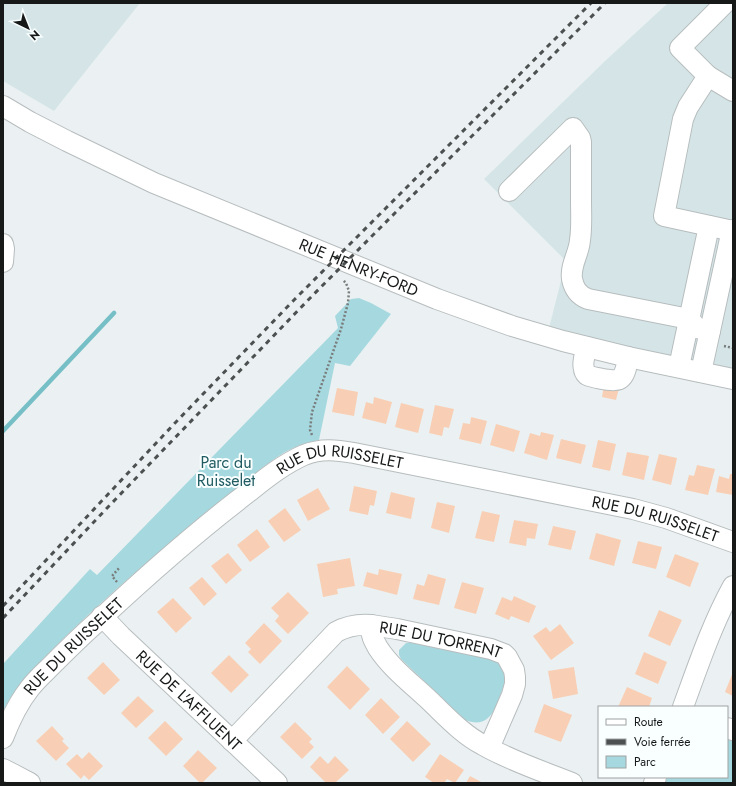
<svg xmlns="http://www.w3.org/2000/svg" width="736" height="786" viewBox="0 0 736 786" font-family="Jost,sans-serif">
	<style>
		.built { fill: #d5e5e7 }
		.green { fill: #a6d9df }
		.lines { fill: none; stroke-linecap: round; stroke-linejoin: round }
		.stream { stroke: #77bfc7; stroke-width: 4.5 }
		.building { fill: #f8cfb5 }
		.minor-casing { stroke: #b7bdbe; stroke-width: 22 }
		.path { stroke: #797d7d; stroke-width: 2.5; stroke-dasharray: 2 2; stroke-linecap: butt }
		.minor { stroke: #fff; stroke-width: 20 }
		.rail { stroke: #4d5050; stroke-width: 3; stroke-dasharray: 5 5; stroke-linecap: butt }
		.labels { text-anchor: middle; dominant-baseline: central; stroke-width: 4; stroke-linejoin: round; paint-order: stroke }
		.street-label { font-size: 16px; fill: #171919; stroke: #f9feff }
		.park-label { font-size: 16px; fill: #1f5b61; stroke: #f9feff }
	</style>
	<rect width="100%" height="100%" fill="#ebf1f2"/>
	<path class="built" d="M3 3H140L54 111 3 81Z
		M668 3H733V369L659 354 549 328 566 261 484 179 605 61Z"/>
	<path class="green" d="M359 298 371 303 391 314 350 366 335 363 319 440C307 442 296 446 285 452 269 462 255 473 241 485 217 503 194 522 171 542 135 572 100 603 67 635 43 659 19 680 3 711V664L90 569 97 575 338 328 335 316 351 299Z
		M406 643H412L492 659C502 665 506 671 505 683 497 702 493 731 465 720L401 659 399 655V650Z
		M727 739 733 741V783H665L667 777H727Z"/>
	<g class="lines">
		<path class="stream" d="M3 431 114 313"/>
	</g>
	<path class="building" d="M604 385 619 388 616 400 602 397Z
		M337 388 358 392 354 416 332 412Z
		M374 397 392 402 386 424 362 418 366 402 373 404Z
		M401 403 424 409 418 433 395 427Z
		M435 405 454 409 449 428 444 427 442 436 429 433Z
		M471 417 487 421 481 444 459 439 463 423 470 424Z
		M496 424 520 431 514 452 490 445Z
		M541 432 554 435 547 460 524 453 530 433 540 436Z
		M561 439 586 445 581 464 556 458Z
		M598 440 616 444 610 471 592 467Z
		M627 452 649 456 644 480 622 475Z
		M659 454 677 458 671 485 652 480Z
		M697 465 715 469 708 495 685 490 689 475 694 476Z
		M730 474H733V495L716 492 719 476 729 479Z
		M354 486 377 491 374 506 370 505 368 515 349 511Z
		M318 488 330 509 308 521 297 500Z
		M391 492 415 498 411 519 386 513Z
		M437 502 455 506 449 533 431 528Z
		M285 508 301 530 284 542 268 521Z
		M482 511 500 515 494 542 475 538Z
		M514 520 538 524 535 539 527 538 526 546 509 543Z
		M553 526 576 531 571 550 548 545Z
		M257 529 270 547 250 562 237 545Z
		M596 533 621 540 614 566 589 559Z
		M638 541 662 547 656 569 632 563Z
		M228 553 242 570 226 584 211 566Z
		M675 554 699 563 690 587 666 577Z
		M350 558 355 586 337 589 338 594 323 597 317 564Z
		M379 569 402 574 397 595 363 586 367 572 378 575Z
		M428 574 446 579 439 605 413 599 417 584 424 586Z
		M202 577 217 594 204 606 189 588Z
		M462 582 484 588 476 614 454 608Z
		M288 592 309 613 288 634 275 621 279 616 271 608Z
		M514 596 536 606 529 623 511 616 509 620 495 614 502 597 512 601Z
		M173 598 192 618 176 633 157 612Z
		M659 610 682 620 670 646 648 636Z
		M264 623 282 641 260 664 248 652 251 649 245 643Z
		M560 624 574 643 551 660 533 636 546 627 550 632Z
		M644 652 667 662 658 684 635 674Z
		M229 655 249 675 231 693 211 673Z
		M103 662 120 680 104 695 87 678Z
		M347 666 370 689 350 710 327 687Z
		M574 667 578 694 553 699 548 671Z
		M733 672V696L725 692Z
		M627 687 652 698 649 707H618Z
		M138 696 154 711 136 728 121 713Z
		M381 698 400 717 383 734 365 715Z
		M544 704 572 715 561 742 534 732Z
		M165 721 183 739 166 756 148 738Z
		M407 721 431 744 413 762 390 739Z
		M295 722 312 739 309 742 314 747 302 759 280 737Z
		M52 726 64 739 62 741 69 748 56 761 36 741Z
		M198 750 217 768 202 783H200L183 766Z
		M89 752 103 766 89 780 84 775 81 779 66 764 77 754 82 759Z
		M440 754 464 770 455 783 447 779 444 783H434L425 777Z
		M320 756 328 764 335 756 349 770 335 783H326L310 767Z
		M470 776 483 783H466Z"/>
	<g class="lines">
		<g class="minor-casing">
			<g id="minor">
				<path d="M725 3 680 48 708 76 688 107 683 119 664 216 733 231"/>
				<path d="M708 76 733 91"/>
				<path id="s1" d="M3 106 30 122 67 141 154 183 437 299 512 326 563 341 628 357 733 379"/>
				<path d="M509 191 573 128 580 138 581 142C581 162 581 181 581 200 581 214 582 227 580 240 579 254 570 265 572 279 574 289 578 295 588 299L689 319 697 328 710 331"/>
				<path d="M3 244 4 249 3 262"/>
				<path d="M587 347C585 354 582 363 584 369 584 372 585 373 587 375 591 377 610 381 615 380 618 380 619 380 621 378 626 373 627 364 628 357"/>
				<path d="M679 367 709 226"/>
				<path d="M701 372 732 230"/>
				<path id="s2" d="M102 616 121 636 277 783"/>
				<path id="s3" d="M371 625 397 629 491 649 504 654 507 657 514 670 515 677V684L512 695 489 748"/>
				<path d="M683 707C698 666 712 624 733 586"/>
				<path d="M727 728 733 730"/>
				<path id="s4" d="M3 738C10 720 18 703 30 688 36 680 44 673 51 666 66 651 81 636 97 622 142 580 188 539 237 501 258 485 279 466 304 455 321 448 337 450 354 453L633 509 666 518 733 542"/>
				<path d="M232 741 336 632C347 626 358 624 371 625 370 634 374 641 378 648 391 668 412 684 429 700 446 716 462 734 483 745 511 761 542 771 572 783"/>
				<path d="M3 769 11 773 30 783"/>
				<path d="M654 783 656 777"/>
			</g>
		</g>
		<path class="path" d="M724 346 733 348
			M312 435 310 430 312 412 341 329 348 303 349 291 346 283 343 280
			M117 582 112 576 120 567"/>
		<use href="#minor" class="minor"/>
		<path class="rail" d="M3 606 175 423 294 300 591 3
			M3 618 109 506 313 295 605 3"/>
	</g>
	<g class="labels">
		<g class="street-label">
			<text stroke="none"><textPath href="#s1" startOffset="391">RUE HENRY-FORD</textPath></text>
			<text stroke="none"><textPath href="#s4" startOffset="453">RUE DU RUISSELET</textPath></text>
			<text stroke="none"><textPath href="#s4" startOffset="777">RUE DU RUISSELET</textPath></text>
			<text stroke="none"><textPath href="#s3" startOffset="71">RUE DU TORRENT</textPath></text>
			<text stroke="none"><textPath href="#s4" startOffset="117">RUE DU RUISSELET</textPath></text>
			<text stroke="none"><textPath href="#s2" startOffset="121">RUE DE L'AFFLUENT</textPath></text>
		</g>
		<g class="park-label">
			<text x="226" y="462">Parc du<tspan x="226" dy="18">Ruisselet</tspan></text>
		</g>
	</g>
	<rect width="736" height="786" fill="none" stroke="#171919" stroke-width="8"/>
	<rect x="598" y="706" width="130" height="72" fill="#f9feff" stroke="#9fa2a3"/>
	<rect x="606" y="719" width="20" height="6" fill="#ffffff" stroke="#9fa2a3"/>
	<text x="634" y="726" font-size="12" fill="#171919">Route</text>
	<rect x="606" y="739" width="20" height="6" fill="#4d5050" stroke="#9fa2a3"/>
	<text x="634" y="746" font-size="12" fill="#171919">Voie ferrée</text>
	<rect x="606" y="756" width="20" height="12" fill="#a6d9df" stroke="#9fa2a3"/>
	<text x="634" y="766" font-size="12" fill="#171919">Parc</text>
	<g transform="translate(28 28) rotate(137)" stroke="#f9feff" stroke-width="3" paint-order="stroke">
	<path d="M0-3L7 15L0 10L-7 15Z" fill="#171919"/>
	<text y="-6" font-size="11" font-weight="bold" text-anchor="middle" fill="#171919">N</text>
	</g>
</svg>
